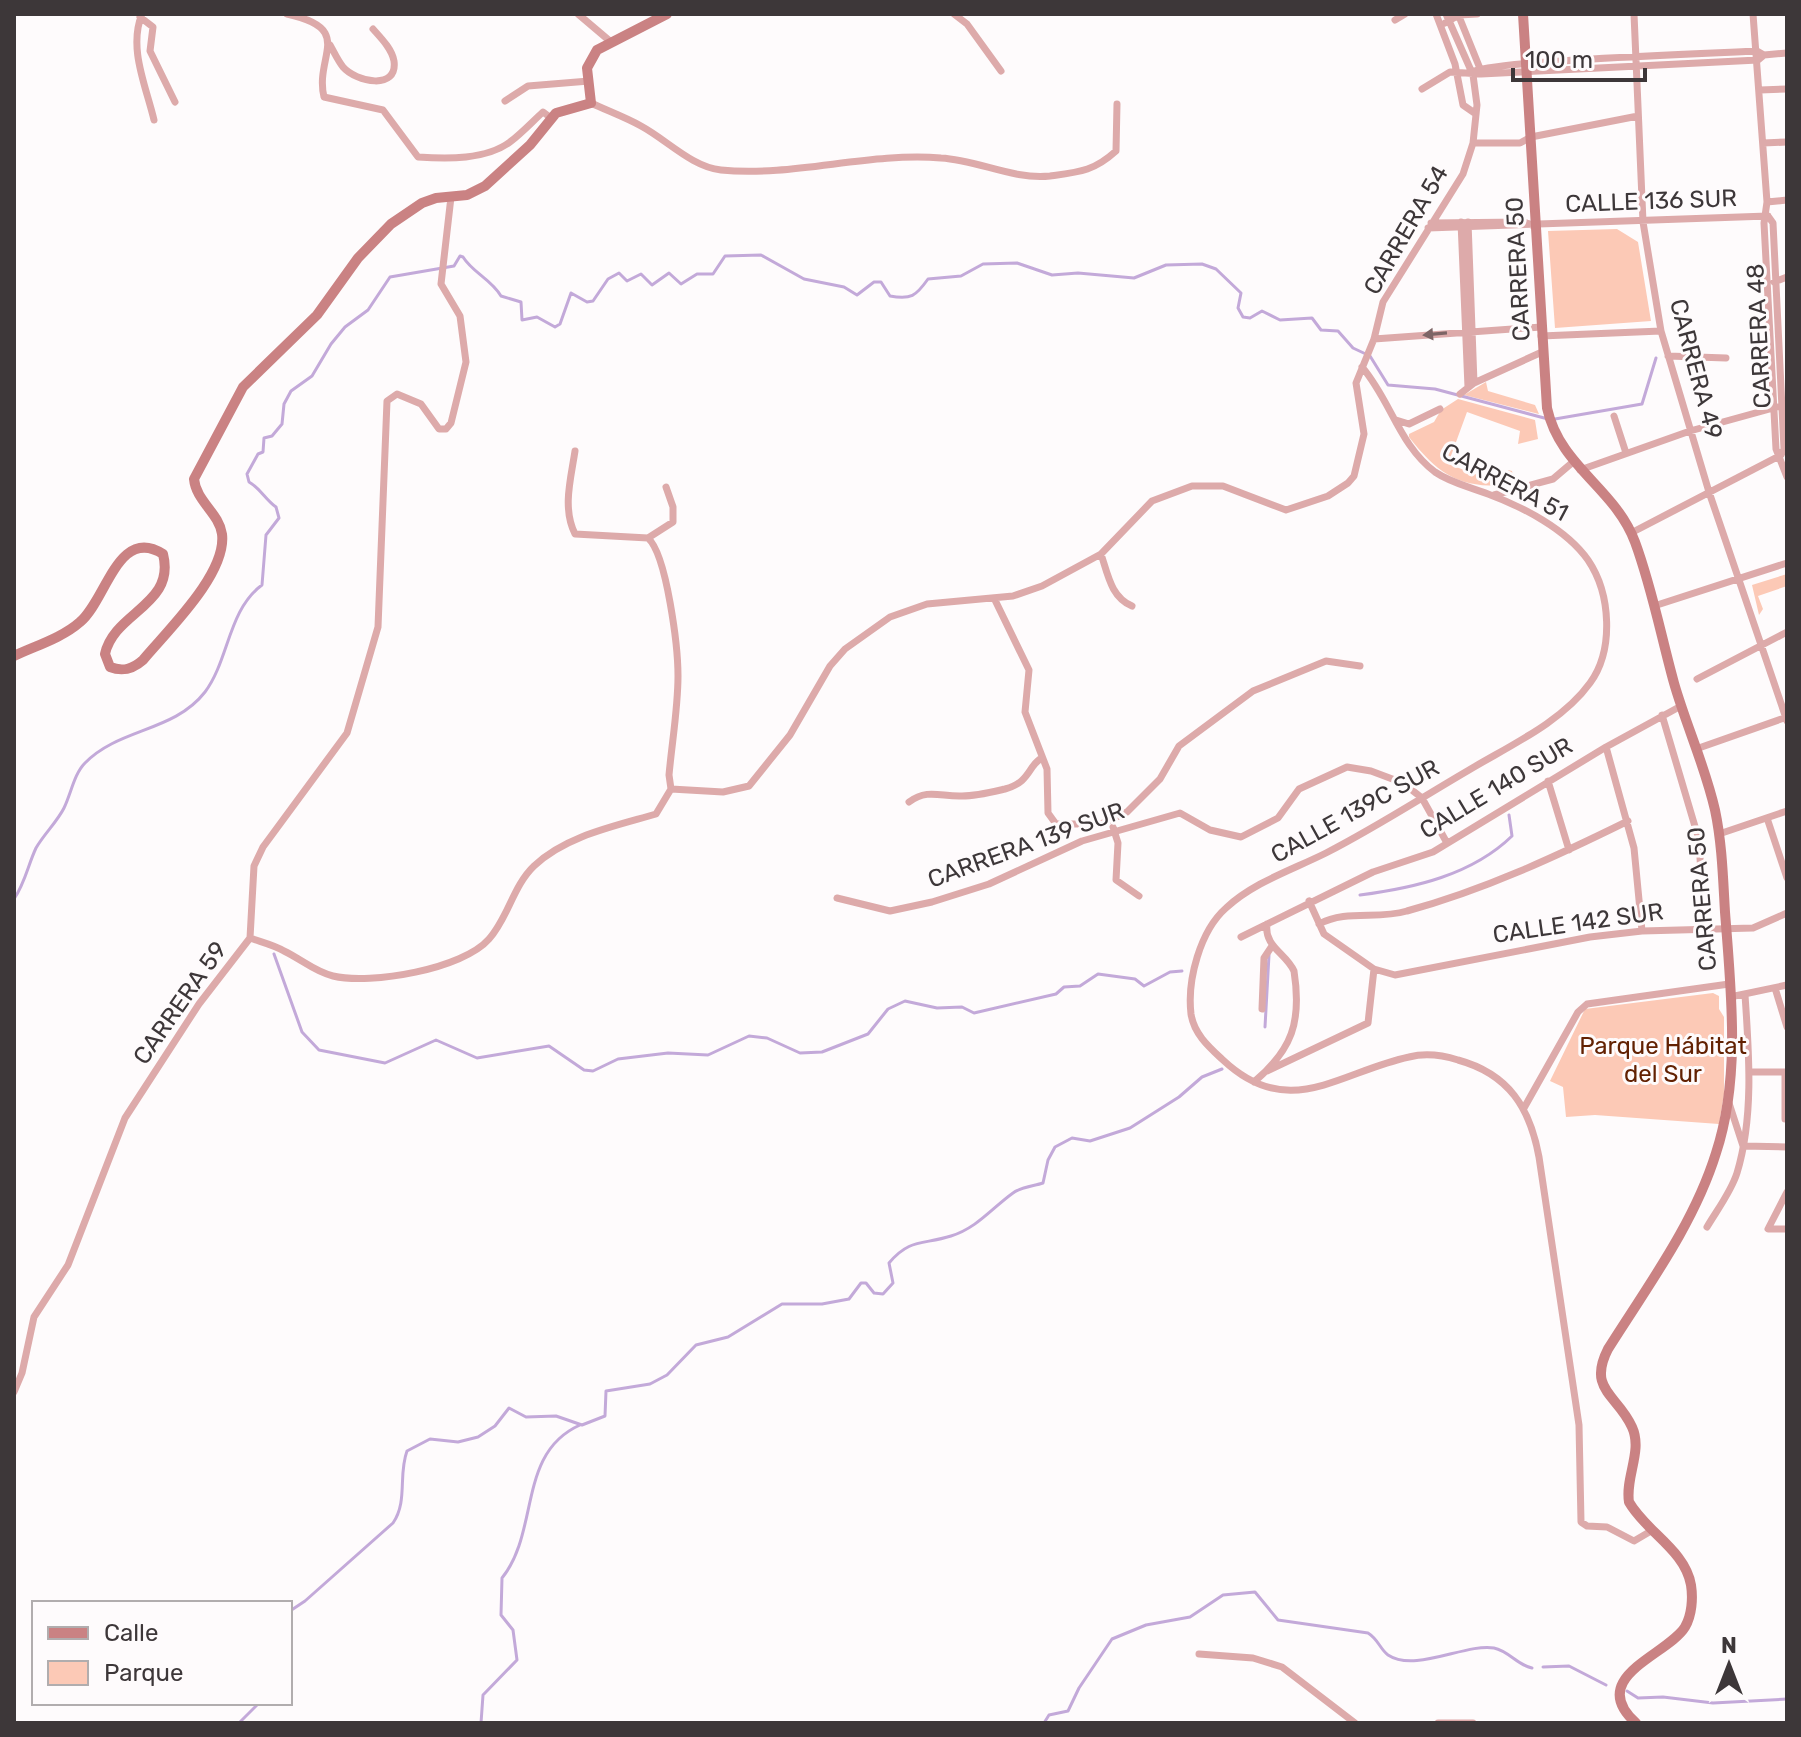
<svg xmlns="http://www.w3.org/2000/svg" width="1801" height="1737" viewBox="0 0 1801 1737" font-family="Rubik,sans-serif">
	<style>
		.green { fill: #fcc9b6 }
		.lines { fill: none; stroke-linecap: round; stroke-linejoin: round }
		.stream { stroke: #c3a9d9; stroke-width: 3 }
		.street { stroke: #daa; stroke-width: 7 }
		.secondary { stroke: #ca8283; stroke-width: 10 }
		.oneway { fill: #7d6566 }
		.labels { text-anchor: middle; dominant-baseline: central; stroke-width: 6; stroke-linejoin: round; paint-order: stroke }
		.street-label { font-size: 24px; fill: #3d3739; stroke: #fefbfc }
		.park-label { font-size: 24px; fill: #622102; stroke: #fefbfc }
	</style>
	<rect width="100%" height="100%" fill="#fefbfc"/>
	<path class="green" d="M1617 229 1638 242 1651 321 1555 328 1548 231Z
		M1486 382 1488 391 1535 405 1539 414 1464 395Z
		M1458 399 1535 420 1538 439 1518 444 1520 431 1467 412 1448 464 1502 484 1508 470 1512 471 1515 485C1462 489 1441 478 1409 437V434L1434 422 1441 410Z
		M1787 574V586L1758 596 1763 609 1759 615 1752 585Z
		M1713 993 1719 996V1009L1724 1017V1094L1719 1124 1595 1115 1566 1117 1563 1087 1550 1081 1585 1009Z"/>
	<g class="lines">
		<path class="stream" d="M1555 419 1642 404 1656 358
			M1360 895C1414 888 1472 875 1512 836L1509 815
			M14 899C25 883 28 865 36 848 44 834 57 822 64 808 71 794 74 774 85 763 119 728 174 732 205 692 229 660 228 610 262 585L266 535 279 518 276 507C265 499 261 489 249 482L247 474 258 454 263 452 264 438 272 436 282 424 284 404 291 391 312 376 331 344 345 327 368 310 390 277 454 266 460 256 463 257C473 273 491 279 501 296L521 302 522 320 537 317 555 327 560 324 571 293 587 302 593 301 608 279 619 273 627 281 641 274 652 285 669 273 681 284 697 274H713L725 256 761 255 804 279 844 287 857 295 874 282H881L890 296C911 300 916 296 928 279L961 276 983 264 1017 263 1052 275 1078 273 1134 278 1166 265 1202 264 1216 269 1241 293 1238 308 1243 317 1250 318 1262 311 1280 320 1312 318 1321 330 1338 331 1353 348 1370 356 1388 385 1435 389 1548 419
			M274 954 302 1032 319 1050 385 1063 436 1040 477 1058 549 1046 584 1070 593 1071 618 1059 668 1053 708 1055 749 1036 767 1038 800 1053 822 1052 868 1034 888 1009 905 1001 937 1008 962 1007 974 1013 1056 994 1064 987 1080 986 1098 974 1135 979 1144 986 1170 972 1182 971
			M1265 1027 1269 955
			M290 1611 305 1601 393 1523C408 1501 398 1475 407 1451L430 1439 458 1442 478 1437 495 1426 509 1408 526 1417 556 1416 582 1425 605 1416 606 1391 650 1384 667 1375 696 1345 728 1337 782 1304H822L849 1299 861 1283H866L874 1293 883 1294 893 1283 889 1263C910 1238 923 1245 951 1236 977 1228 992 1208 1013 1193 1021 1187 1034 1186 1043 1183L1048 1160 1055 1147 1072 1138 1090 1141 1130 1128 1179 1097 1202 1077 1222 1069
			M1543 1667 1569 1666 1606 1685
			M1627 1691 1638 1698 1663 1697 1713 1703 1787 1699
			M239 1723 259 1703
			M481 1723 483 1695 517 1660 513 1630 501 1615 502 1578C540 1531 517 1453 580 1425
			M1044 1723 1049 1715 1068 1711 1079 1688 1112 1639 1146 1625 1190 1617 1223 1595 1255 1592 1278 1620 1368 1633C1378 1639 1380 1649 1388 1655 1415 1673 1466 1643 1494 1648 1509 1651 1517 1665 1532 1668"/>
		<path class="street" d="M142 14C128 48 146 86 154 120
			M287 14C356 29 314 56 324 97L383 110 418 157C447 159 486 160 510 142 522 133 532 122 543 112L551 118
			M578 14 611 42
			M954 14 967 24 1001 71
			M1436 14 1455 64 1463 105 1476 114
			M1458 14 1479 66
			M1634 14 1643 222 1661 331 1709 492 1787 721
			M1753 14 1767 202 1764 223 1776 449 1787 477
			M140 17 153 27 150 51 175 102
			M1395 20 1405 14
			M1445 23 1459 15 1477 14
			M330 45C334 52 338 61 343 67 356 82 398 91 394 61 392 49 381 38 373 29
			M1473 72C1486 61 1720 53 1757 51L1764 55 1787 53
			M1422 89 1450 72 1481 74 1758 60 1764 55
			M1760 90 1787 89
			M505 101 528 86 589 81
			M591 103C608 111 625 117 641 126 667 140 692 167 721 170 794 177 868 152 941 158 978 160 1013 180 1050 176 1080 172 1094 171 1116 151L1117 104
			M1473 143H1520L1531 137 1638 116
			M1763 143 1787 142
			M1767 202 1787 200
			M1768 216 1773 223 1784 449 1781 455
			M1461 222 1468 387
			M1468 222 1474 383
			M1431 223 1524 222 1534 226
			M1428 228 1768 216
			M1774 282 1787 277
			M1541 336 1661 331
			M1374 339 1541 327
			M1668 356 1726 358
			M1362 367C1391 401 1399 445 1435 472 1451 483 1470 487 1488 494 1523 507 1566 529 1588 560 1611 594 1614 650 1590 683 1562 722 1509 746 1469 770 1421 798 1375 828 1326 853 1292 870 1254 882 1226 908 1200 931 1187 980 1191 1014 1194 1034 1209 1047 1223 1060 1289 1122 1339 1072 1409 1057 1425 1053 1442 1055 1458 1060 1509 1074 1530 1108 1539 1157L1579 1425 1581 1522 1587 1526 1607 1527 1634 1541 1651 1531
			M1460 394 1474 383 1542 352
			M1614 416 1626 453
			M1396 420 1409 424 1440 409
			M575 451C571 478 562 508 575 534L648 538 673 522V507L666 487
			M1580 470 1690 431 1777 407
			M1494 495 1553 479 1573 462
			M1631 533 1781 455
			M1101 554C1108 575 1111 597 1132 606
			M994 598 1029 670 1025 712 1047 769 1048 813 1056 824H1101L1127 812 1160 779 1179 746 1253 691 1326 661 1360 666
			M1654 606 1787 563
			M1697 679 1787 632
			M1662 715 1699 840 1704 928
			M1606 747 1634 848 1642 931
			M1696 749 1787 717
			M1548 781 1569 850
			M671 789 723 792 749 786 790 735 830 666 845 649 890 617 927 604 1013 596 1042 586 1101 554 1152 501 1192 486H1223L1286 510 1328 496 1348 483 1354 476 1364 434 1356 383 1374 339 1383 302 1463 174 1473 143 1477 105 1473 75 1446 14
			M909 802C928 788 941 797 962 796 976 796 992 792 1005 789 1031 782 1028 765 1042 758
			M1767 818 1787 878
			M1113 827 1118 843 1116 880 1139 896
			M1719 834 1787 811
			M837 898 890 911 932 902 989 884 1082 841 1180 813 1210 830 1241 837 1278 818 1299 789 1347 767 1371 771 1403 783 1422 798 1447 843
			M1319 924C1347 909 1377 920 1407 911 1484 890 1557 856 1628 821
			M1241 937 1373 872 1433 852 1606 747 1681 706
			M250 938C261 942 274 945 284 951 301 959 315 972 333 976 371 985 463 969 489 939 508 918 513 886 534 866 565 836 615 826 656 814L671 789 669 775C672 742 678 708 678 676 678 648 667 555 648 538
			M1374 969 1395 975 1590 937 1642 931 1753 928 1787 913
			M1775 988 1787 1027
			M1730 997 1787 985
			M1262 1009 1264 958 1272 946
			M1267 1071 1368 1023 1374 969 1324 934 1309 901
			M1749 1072H1787
			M1785 1072V1119
			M1254 1082C1292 1050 1302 1022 1294 971 1286 953 1264 947 1267 924
			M1729 1103 1743 1146 1787 1147
			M1524 1108 1578 1012 1587 1004 1729 984
			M1787 1192 1768 1229H1787
			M1707 1227C1717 1210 1731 1192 1737 1173 1754 1117 1749 1053 1745 995
			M14 1392 22 1373 34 1317 68 1265 125 1118 199 1004 250 938 254 866 263 847 347 733 378 627 387 401 397 394 421 404 439 429H446L451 423 466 362 460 316 441 284 451 197
			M1199 1654 1253 1658 1282 1667 1355 1723
			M1438 1723H1473"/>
		<path class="secondary" d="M1523 14 1547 408C1560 467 1615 488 1635 542 1652 588 1661 636 1674 683 1686 725 1705 766 1715 810 1722 843 1723 878 1725 912 1731 991 1741 1077 1716 1153 1694 1224 1647 1287 1608 1349 1587 1390 1618 1395 1632 1427 1643 1451 1625 1477 1629 1502 1646 1532 1685 1550 1691 1585 1693 1598 1692 1615 1685 1627 1668 1655 1585 1677 1636 1723
			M14 656C35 646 62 638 80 622 106 601 118 525 163 554 176 605 114 612 105 654L110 667C123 672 133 669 143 660 167 631 227 574 222 534 219 513 196 501 194 479L243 387 317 315 358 258 391 224 422 203 436 198 467 195 485 186 530 145 556 113 591 103 587 68 597 50 667 14"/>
	</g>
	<defs><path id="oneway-solid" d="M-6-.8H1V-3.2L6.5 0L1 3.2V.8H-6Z" transform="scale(2)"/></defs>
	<use class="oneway" href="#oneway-solid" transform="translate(1435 334) rotate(175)"/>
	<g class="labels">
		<g class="street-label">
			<text transform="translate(1651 201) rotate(-2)">CALLE 136 SUR</text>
			<text transform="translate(1406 230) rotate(-60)">CARRERA 54</text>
			<text transform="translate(1518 269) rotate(-93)">CARRERA 50</text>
			<text transform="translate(1759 336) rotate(-93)">CARRERA 48</text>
			<text transform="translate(1696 369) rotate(75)">CARRERA 49</text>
			<text transform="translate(1505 482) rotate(28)">CARRERA 51</text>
			<text transform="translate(1496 788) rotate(-31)">CALLE 140 SUR</text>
			<text transform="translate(1355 811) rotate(-29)">CALLE 139C SUR</text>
			<text transform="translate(1026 845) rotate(-20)">CARRERA 139 SUR</text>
			<text transform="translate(1702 899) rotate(-95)">CARRERA 50</text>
			<text transform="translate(1578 923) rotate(-8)">CALLE 142 SUR</text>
			<text transform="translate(180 1003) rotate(-55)">CARRERA 59</text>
		</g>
		<g class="park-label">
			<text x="1663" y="1046">Parque Hábitat<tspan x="1663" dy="28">del Sur</tspan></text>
		</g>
	</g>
	<rect width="1801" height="1737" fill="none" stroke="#3d3739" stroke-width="32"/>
	<rect x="32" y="1601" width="260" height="104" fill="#fefbfc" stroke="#b1adae" stroke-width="2"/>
	<rect x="48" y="1627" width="40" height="12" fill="#ca8283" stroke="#b1adae" stroke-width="2"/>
	<text x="104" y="1641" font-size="24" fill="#3d3739">Calle</text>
	<rect x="48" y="1661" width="40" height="24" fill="#fcc9b6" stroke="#b1adae" stroke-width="2"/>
	<text x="104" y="1681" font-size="24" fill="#3d3739">Parque</text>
	<g transform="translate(1729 1665)" stroke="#fefbfc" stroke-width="6" paint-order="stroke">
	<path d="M0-6L14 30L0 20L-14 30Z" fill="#3d3739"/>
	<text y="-12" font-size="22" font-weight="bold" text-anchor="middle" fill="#3d3739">N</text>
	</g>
	<path d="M1513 68v12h132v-12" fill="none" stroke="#3d3739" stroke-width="4"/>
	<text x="1525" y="68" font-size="24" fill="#3d3739" stroke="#fefbfc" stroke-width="6" paint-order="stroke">100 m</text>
</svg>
